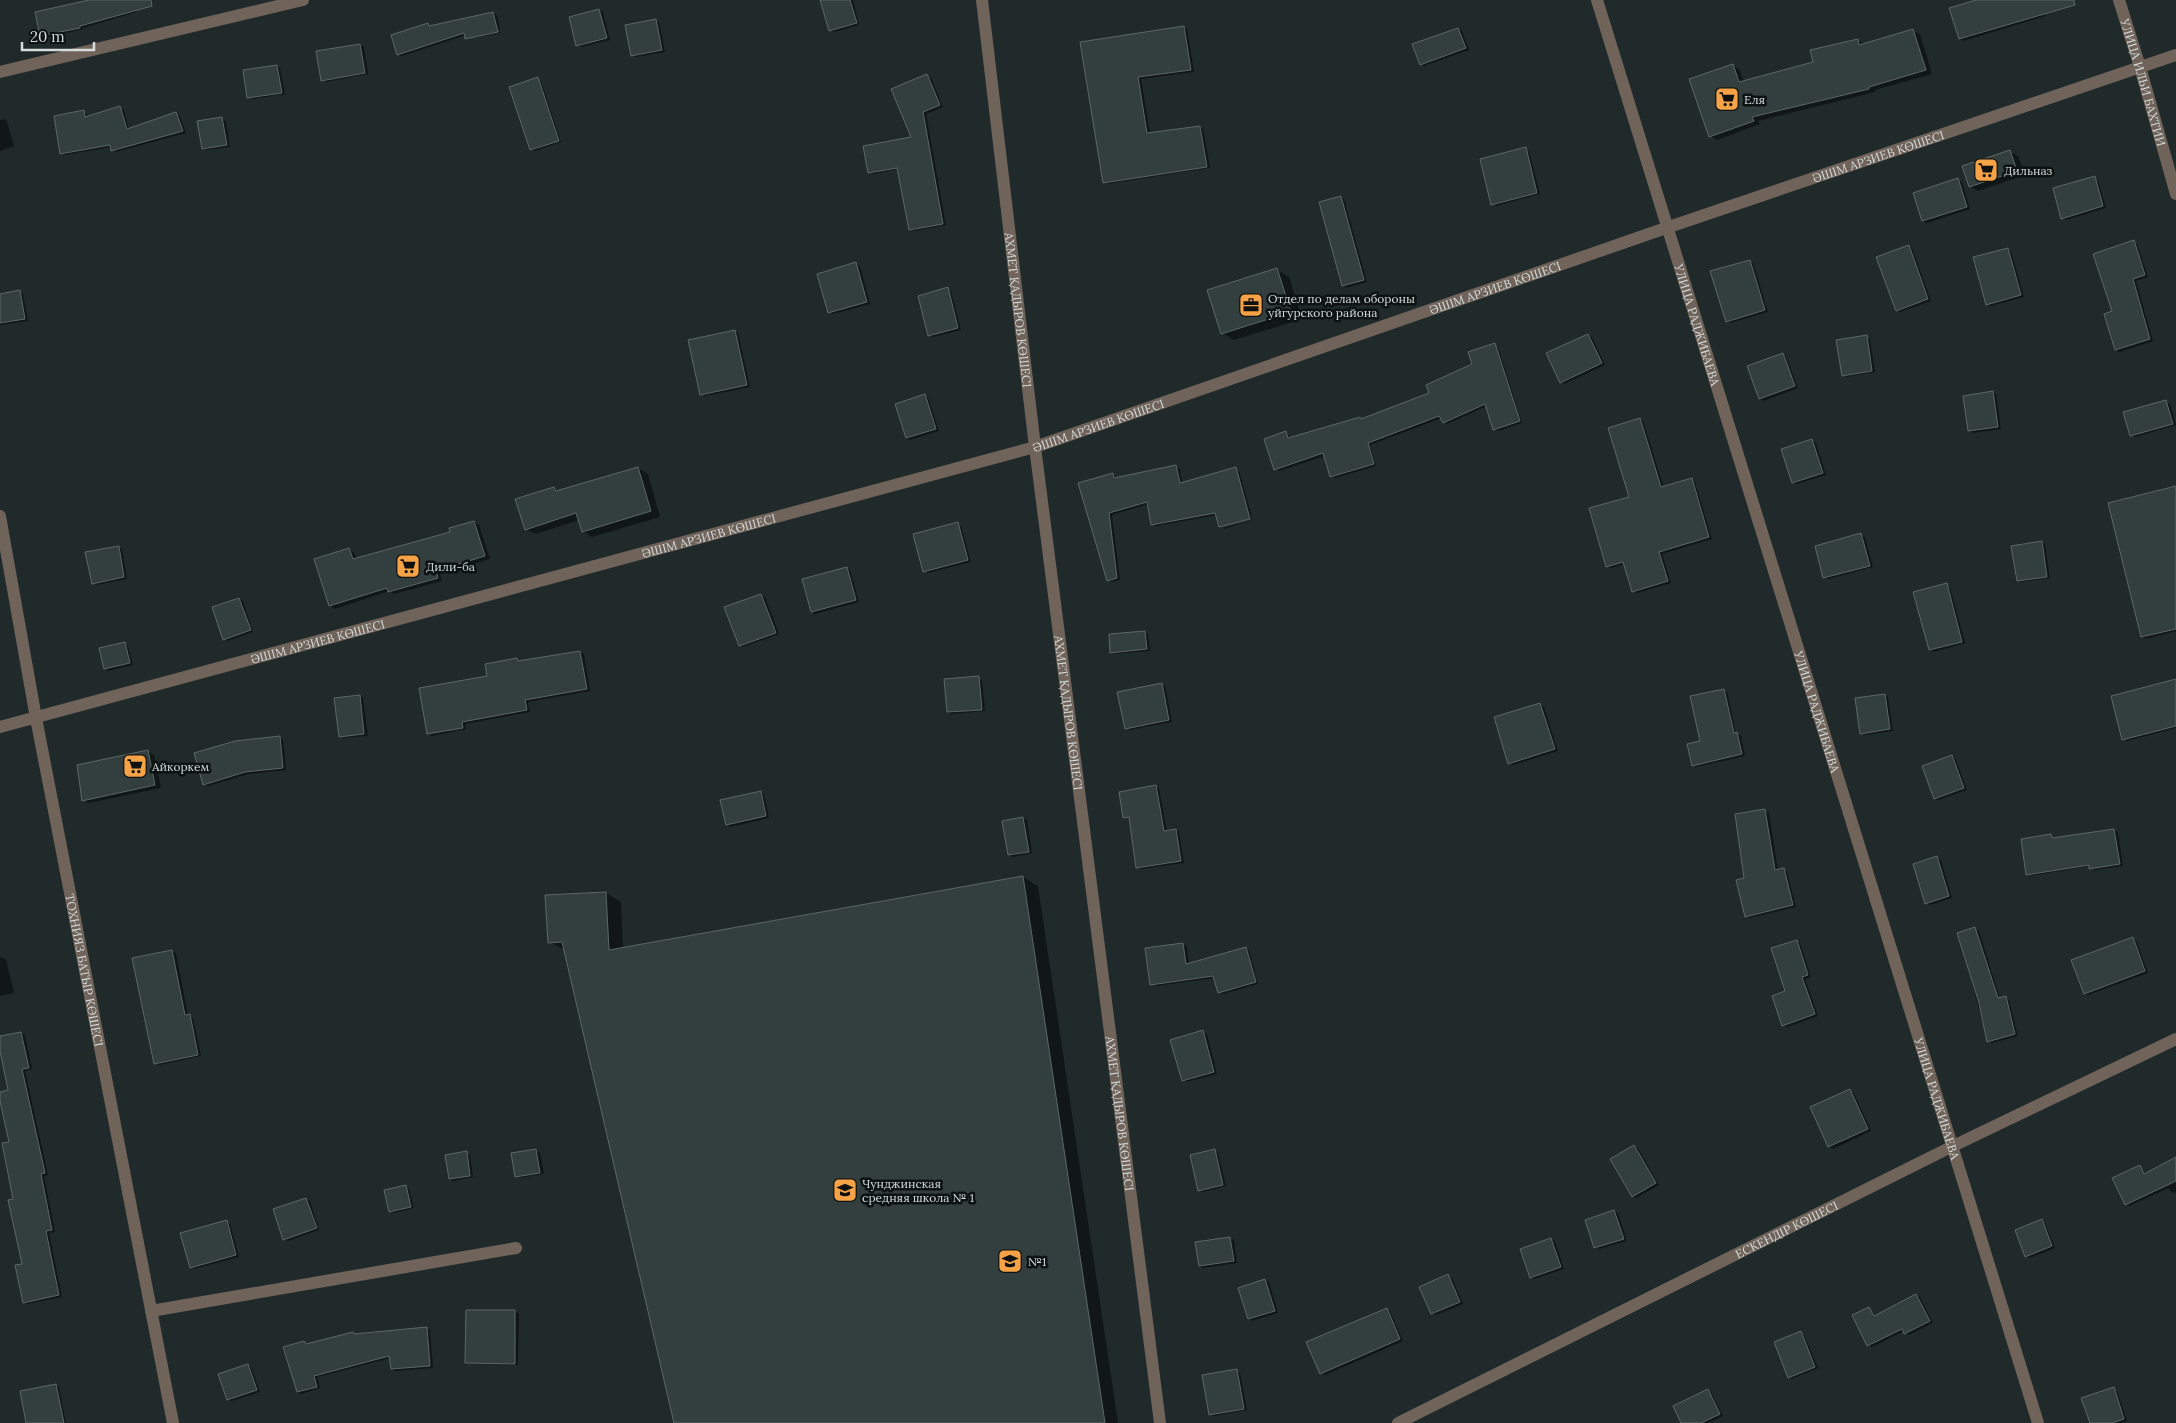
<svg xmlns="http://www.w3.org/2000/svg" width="2176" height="1423" viewBox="0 0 2176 1423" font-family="Lora,serif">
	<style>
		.shadow { fill: #0007 }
		.building { fill: #333e3e; stroke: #5c6768 }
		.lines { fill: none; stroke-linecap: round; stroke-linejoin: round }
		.service { stroke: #70645a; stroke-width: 12 }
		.minor { stroke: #70645a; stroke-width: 12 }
		.tertiary { stroke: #70645a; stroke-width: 12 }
		.labels { text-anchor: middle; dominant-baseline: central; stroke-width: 5; stroke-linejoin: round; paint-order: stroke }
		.street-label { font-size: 12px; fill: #d5dcdc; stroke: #0d1212 }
		.poi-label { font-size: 12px; fill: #d5dcdc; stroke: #0d1212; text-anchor: start }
	</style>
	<rect width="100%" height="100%" fill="#202a2b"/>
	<path class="shadow" d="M95 0H134L137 12 83 28V29L45 38 41 36Z
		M831 0H853L859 25 834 32 830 30Z
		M1980 0H2041L2046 16 1963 41 1960 39Z
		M599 10 603 12 610 40 581 47 577 45Z
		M493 13 497 15 500 30 468 37V39L466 35 402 56 398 54 428 24 432 26Z
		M656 20 659 22 665 52 636 57 632 55Z
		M1184 27 1187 29 1194 72 1141 79 1150 133 1200 127 1203 129 1210 168 1107 184 1104 182 1082 43Z
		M1458 29 1462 31 1469 50 1424 66 1421 64Z
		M1913 31 1920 34 1932 74 1875 90V92L1758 121 1760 124 1717 140 1710 136 1732 65 1739 69 1744 82 1814 62 1858 40 1864 44Z
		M500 32 501 33 468 39Z
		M360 45 364 47 368 74 326 82 322 80Z
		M277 66 280 68 285 94 252 99 248 97Z
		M927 76 931 78 943 107 926 114 946 225 914 231 911 229 899 169 873 174 869 172 912 138Z
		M537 78 541 81 561 142 535 151 531 149Z
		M120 108 124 110 129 130 176 114 180 116 186 133 116 152 111 147 65 155 61 153 84 112 87 114 88 117Z
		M4 119 7 121 14 146 0 151V120Z
		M222 119 226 121 230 147 206 150 203 148Z
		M1526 149 1529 151 1540 194 1496 206 1492 204Z
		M2010 152 2018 156 2025 175 1978 191 1970 186Z
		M2094 178 2098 180 2106 208 2066 220 2062 218Z
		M1958 180 1962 182 1970 209 1927 223 1923 221 1915 194Z
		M1341 197 1344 199 1367 282 1347 288 1343 286Z
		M2134 242 2137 244 2148 277 2136 281 2153 341 2120 352 2116 350 2114 312Z
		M1909 246 1912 248 1931 301 1900 312 1897 310Z
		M2008 249 2011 251 2024 297 1991 306 1987 304Z
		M1749 261 1753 263 1768 312 1730 323 1727 321Z
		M856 264 860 266 870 304 833 314 829 312Z
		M1277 270 1289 277 1302 319 1234 340 1222 333Z
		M947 289 951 291 961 330 933 337 929 335Z
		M20 291 23 294 28 321 0 325V295Z
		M734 331 738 333 750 387 705 396 701 394Z
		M1588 335 1592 337 1605 365 1564 384 1561 382Z
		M1866 337 1870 339 1875 372 1846 377 1843 375Z
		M1494 345 1498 347 1522 423 1498 431 1494 429 1487 406 1447 424 1442 418 1370 445 1376 466 1335 478 1331 476 1325 456 1279 471 1275 469 1286 432 1291 438 1360 418 1362 420 1431 394 1474 365Z
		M1782 354 1786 356 1798 388 1764 401 1760 399 1748 367Z
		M1993 392 1996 394 2001 429 1973 433 1969 431Z
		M925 396 928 398 939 431 910 440 907 438Z
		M2166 402 2170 404 2176 425 2135 437 2131 435Z
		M1640 419 1643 421 1664 488 1692 480 1695 482 1712 539 1662 554 1671 583 1637 593 1633 591 1625 564 1611 568 1607 566 1630 498Z
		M1812 440 1816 443 1826 475 1797 484 1793 482Z
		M1176 467 1180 469 1182 483 1235 469 1239 471 1252 517 1222 525V527L1217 515 1156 526 1152 524 1149 504 1112 515 1120 580 1112 582 1108 580 1079 484 1113 474 1117 478Z
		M638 468 648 474 660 517 592 537 583 531 579 520 536 534 526 529 554 488 560 491Z
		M2176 489V631L2146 639 2142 637Z
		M1253 520 1224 529 1223 528Z
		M473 522 479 525 490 559 440 574 442 581 394 594 389 591 335 609 330 605 349 549 354 553 357 559 452 533Z
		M957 524 961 526 971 562 928 573 924 571Z
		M1861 535 1865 537 1873 567 1828 579 1824 577Z
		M2041 542 2045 544 2050 578 2021 582 2018 580Z
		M118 547 122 549 127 579 96 585 93 583Z
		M847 568 850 570 859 602 815 614 812 612Z
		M1946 585 1950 587 1965 643 1934 652 1930 650Z
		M761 595 765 597 779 634 743 647 740 645Z
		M239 599 243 601 253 632 228 641 224 639Z
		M1145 632 1148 634 1150 651 1115 654 1111 652Z
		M124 643 128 646 133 665 109 671 105 668Z
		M580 652 584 654 590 691 528 702 530 712 465 724 466 729 432 736 428 734 517 659 521 661Z
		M978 678 982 680 985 711 951 714 948 712Z
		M2176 680V728L2127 741 2124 739Z
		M1162 684 1165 686 1172 722 1129 730 1126 728Z
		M1724 690 1727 692 1736 733 1741 736 1745 756 1696 767 1693 765Z
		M1885 695 1888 697 1893 731 1865 735 1861 733Z
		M360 696 363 698 368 736 343 738 340 736Z
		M1540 705 1544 707 1558 751 1513 765 1509 763Z
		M279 737 283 739 286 770 249 774 208 786 204 784Z
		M147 751 154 755 161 788 89 803 83 800Z
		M1952 756 1955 758 1967 790 1938 800 1935 798Z
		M1156 786 1159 788 1167 832 1176 830 1179 832 1184 863 1140 869 1137 867 1130 818 1124 817Z
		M760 792 764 794 769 818 730 827 727 825Z
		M1765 811 1769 813 1778 871 1783 870 1787 872 1796 907 1749 918 1746 916V879Z
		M1023 818 1027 820 1032 853 1013 857 1009 855Z
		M2114 830 2118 832 2123 866 2094 870 2090 866 2031 876 2027 874 2051 836 2055 839Z
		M1937 858 1941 860 1952 898 1930 905 1926 903Z
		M1023 877 1038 886 1118 1423H675L565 950 549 942 606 893 621 902 623 948Z
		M1975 929 1979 931 2000 999 2006 998 2009 1000 2018 1036 1992 1043 1988 1041 1958 934Z
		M2132 938 2136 940 2148 973 2088 995 2085 993Z
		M1797 941 1800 943 1811 977 1805 979 1818 1016 1787 1027 1783 1025 1786 992Z
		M1183 944 1187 946 1189 964 1246 948 1249 950 1258 984 1223 994 1219 992 1215 978 1155 986 1151 984Z
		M172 951 176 953 188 1016 193 1018 201 1056 159 1065 155 1063Z
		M0 957 6 959 14 993 0 996Z
		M1203 1032 1207 1034 1217 1074 1186 1082 1183 1080Z
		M21 1033 25 1035 32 1069 25 1071 48 1175 44 1176 55 1232 49 1233 62 1297 27 1304 24 1302 23 1265 15 1200 11 1143 0 1096V1093L10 1091 0 1037Z
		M1850 1091 1854 1093 1871 1131 1833 1149 1829 1147 1812 1108Z
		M1634 1146 1638 1148 1659 1185 1636 1198 1633 1196Z
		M536 1150 540 1152 544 1174 520 1178 516 1176Z
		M1215 1150 1218 1153 1226 1186 1203 1192 1199 1190Z
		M466 1153 470 1155 473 1177 454 1181 450 1179Z
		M2176 1158V1193L2171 1192 2169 1188 2129 1206 2126 1204 2140 1166 2146 1174Z
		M406 1187 409 1189 414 1208 394 1213 390 1211Z
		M306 1199 310 1201 319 1230 288 1241 284 1239Z
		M1614 1211 1618 1213 1627 1241 1599 1249 1595 1247Z
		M2042 1221 2045 1223 2055 1248 2030 1258 2026 1256Z
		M227 1222 230 1224 239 1257 194 1269 191 1267Z
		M1230 1238 1234 1240 1237 1263 1203 1268 1200 1266Z
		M1551 1239 1555 1241 1564 1269 1534 1279 1531 1277Z
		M1448 1276 1452 1278 1463 1304 1436 1315 1432 1313Z
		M1265 1280 1269 1282 1278 1313 1252 1321 1249 1319Z
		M1916 1295 1920 1297 1933 1323 1909 1335 1904 1331 1872 1347 1868 1345 1869 1308 1876 1316Z
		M1387 1309 1390 1311 1403 1341 1325 1375 1321 1373Z
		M467 1311H515L519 1314 518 1365 470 1364 466 1362Z
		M427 1328 430 1330 433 1368 395 1371 392 1369 391 1358 317 1377 320 1388 301 1394 298 1392 304 1342 308 1344 353 1333 356 1335Z
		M1801 1333 1804 1335 1818 1368 1792 1379 1789 1377Z
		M248 1365 251 1367 260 1392 231 1401 228 1399Z
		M1236 1370 1240 1373 1247 1410 1214 1416 1210 1414Z
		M56 1385 59 1387 66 1423H27Z
		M2113 1389 2117 1391 2127 1421 2121 1423H2091Z
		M1707 1390 1711 1392 1723 1416 1708 1423H1682Z"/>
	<path class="building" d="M89 0H151L152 6 80 26V28L40 36 35 12Z
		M820 0H850L857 23 829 31Z
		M1976 0H2074L2075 5 1959 39 1949 8Z
		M599 9 607 38 576 46 569 17Z
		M493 12 498 32 465 39 464 33 397 55 391 35 428 23 429 26Z
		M656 19 662 50 631 56 625 25Z
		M1184 26 1191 70 1138 77 1147 133 1200 126 1207 167 1103 183 1080 42Z
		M1458 28 1466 48 1420 65 1412 44Z
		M1913 29 1926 70 1869 87V89L1752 117 1754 121 1709 137 1689 79 1733 64 1739 82 1813 62 1810 50 1858 39 1859 45Z
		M360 44 365 73 321 81 316 51Z
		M277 65 282 93 247 98 243 70Z
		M927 74 940 105 923 112 943 224 909 230 897 168 868 173 863 146 911 137 891 89Z
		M538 77 559 141 530 150 509 87Z
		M120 106 127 129 176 112 183 131 111 151 110 145 60 154 54 116 84 110 85 117Z
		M222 117 227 145 202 149 197 121Z
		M1526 147 1537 193 1491 205 1480 159Z
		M2010 150 2017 171 1969 187 1962 166Z
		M2095 176 2103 206 2061 219 2053 188Z
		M1958 178 1967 207 1922 221 1913 193Z
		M1341 196 1364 280 1342 286 1319 202Z
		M2134 240 2145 275 2133 279 2150 339 2115 350 2104 314 2112 311 2093 254Z
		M1909 245 1928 299 1896 311 1876 257Z
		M2008 248 2021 295 1986 305 1973 257Z
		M1750 260 1765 310 1726 322 1710 271Z
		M856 262 867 302 828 313 817 274Z
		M1277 268 1291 312 1221 334 1207 290Z
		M948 287 958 328 928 336 918 296Z
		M20 290 25 319 0 323V294Z
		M735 330 747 385 700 395 688 340Z
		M1588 334 1602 363 1560 383 1546 353Z
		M1867 335 1872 371 1842 376 1836 340Z
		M1495 343 1520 421 1493 430 1485 404 1443 423 1439 416 1368 443 1374 464 1330 477 1323 453 1274 470 1264 439 1286 431 1288 438 1360 417 1361 419 1429 393 1426 385 1472 364 1468 352Z
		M1783 353 1795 386 1759 399 1747 366Z
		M1993 391 1998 427 1968 431 1963 396Z
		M925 394 936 429 906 438 895 404Z
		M2166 400 2173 424 2130 436 2123 412Z
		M1640 418 1661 487 1692 478 1709 537 1659 552 1668 581 1632 592 1623 562 1606 567 1589 508 1629 497 1608 428Z
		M1812 439 1823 473 1792 483 1781 449Z
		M1176 465 1180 483 1236 467 1250 519 1219 527 1215 513 1151 525 1147 502 1109 513 1117 578 1107 581 1078 483 1113 473 1114 478Z
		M638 467 651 511 582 532 576 513 525 530 515 499 554 487 556 491Z
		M2176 486V629L2141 637 2108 503Z
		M474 521 485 556 436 571 438 578 388 592 387 588 329 606 314 559 349 548 353 559 450 532 449 528Z
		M958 522 968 560 923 572 913 534Z
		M1861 533 1870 566 1823 578 1815 546Z
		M2042 541 2047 577 2017 581 2011 546Z
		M119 546 124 577 92 584 85 552Z
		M847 567 856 600 811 612 802 579Z
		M1947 583 1962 642 1929 650 1913 592Z
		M761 594 776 633 739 646 724 607Z
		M239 598 251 630 223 640 212 607Z
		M1145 631 1147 649 1110 653 1109 634Z
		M125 642 130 663 104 669 99 648Z
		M580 651 587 689 525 700 527 710 462 722 463 728 427 734 419 688 487 676 485 664 517 658 518 661Z
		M979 676 982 710 947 712 944 679Z
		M2176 679V726L2122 740 2111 696Z
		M1162 683 1169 720 1125 729 1117 692Z
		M1724 689 1734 733 1737 732 1742 754 1692 766 1687 744 1700 741 1690 696Z
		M1885 694 1890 729 1860 734 1855 698Z
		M360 695 364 734 339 737 334 698Z
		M1540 703 1555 749 1508 764 1494 717Z
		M280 736 283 768 245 772 203 785 194 753 235 741Z
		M148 750 155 785 82 801 77 765Z
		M1952 755 1964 788 1934 799 1922 766Z
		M1156 785 1164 831 1176 829 1181 861 1136 868 1129 817 1123 818 1119 792Z
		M761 791 766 816 726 825 720 800Z
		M1765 809 1775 870 1784 868 1793 905 1745 917 1736 880 1744 878 1735 814Z
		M1023 817 1029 852 1008 855 1002 821Z
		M2114 829 2120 864 2089 869V865L2026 875 2021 839 2051 834 2052 838Z
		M1937 856 1949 896 1925 904 1913 864Z
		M1023 876 1105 1423H674L562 942 548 943 545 895 606 892 609 950Z
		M1975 927 1998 998 2006 996 2015 1034 1987 1042 1979 1003 1957 933Z
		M2133 937 2145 971 2084 994 2071 960Z
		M1797 940 1808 975 1802 977 1815 1014 1782 1026 1772 996 1785 991 1771 948Z
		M1183 943 1186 964 1246 947 1256 982 1218 993 1213 976 1150 985 1145 948Z
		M172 950 185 1015 190 1014 198 1055 154 1064 132 958Z
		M1203 1030 1214 1072 1182 1081 1170 1040Z
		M21 1032 29 1068 22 1069 45 1173 41 1174 52 1230 46 1231 59 1295 23 1303 15 1265 22 1264 8 1200 13 1199 2 1143 9 1142 0 1101V1092L8 1090 0 1051V1036Z
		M1850 1089 1868 1129 1828 1147 1810 1107Z
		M1634 1145 1656 1183 1632 1197 1610 1159Z
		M536 1149 540 1173 515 1177 511 1153Z
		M1215 1149 1223 1185 1198 1191 1190 1155Z
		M467 1151 470 1176 449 1179 445 1155Z
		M2176 1157V1181L2125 1205 2112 1178 2140 1165 2144 1174Z
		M406 1185 411 1207 389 1212 384 1190Z
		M306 1198 317 1228 283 1240 273 1209Z
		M1614 1210 1624 1239 1594 1248 1585 1220Z
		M2042 1219 2052 1246 2025 1257 2015 1230Z
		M227 1220 236 1255 190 1268 180 1233Z
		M1230 1237 1234 1261 1199 1266 1195 1242Z
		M1551 1238 1561 1267 1530 1278 1520 1249Z
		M1448 1274 1460 1302 1431 1314 1419 1287Z
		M1265 1279 1275 1311 1248 1319 1238 1288Z
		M1916 1294 1930 1321 1904 1334 1902 1329 1867 1346 1852 1315 1869 1307 1874 1316Z
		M1387 1308 1400 1339 1320 1374 1306 1342Z
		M466 1310H515V1364L465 1363Z
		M427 1327 430 1366 391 1369 389 1356 314 1376 317 1387 297 1392 283 1347 304 1341 306 1344 353 1332 354 1334Z
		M1801 1331 1815 1367 1788 1378 1774 1342Z
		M248 1364 257 1390 227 1400 218 1374Z
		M1237 1369 1244 1409 1209 1415 1202 1375Z
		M56 1384 64 1423H26L20 1391Z
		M2114 1387 2124 1419 2112 1423H2090L2081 1398Z
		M1708 1389 1720 1414 1701 1423H1681L1673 1406Z"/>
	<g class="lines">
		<path class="service" d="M151 1311 516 1248"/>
		<g class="minor">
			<path id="s1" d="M982 0 1035 447 1160 1423"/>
			<path id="s2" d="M1597 0 2038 1423"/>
			<path id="s3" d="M2119 0 2140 67 2176 194"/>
			<path d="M0 72 303 0"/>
			<path id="s4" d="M0 516 36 718 173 1423"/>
			<path id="s5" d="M1398 1423 1951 1147 2176 1039"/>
		</g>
		<path class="tertiary" id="s6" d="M0 727 1035 447 1666 228 2176 55"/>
	</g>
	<defs>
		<g id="supermarket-square" transform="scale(1.25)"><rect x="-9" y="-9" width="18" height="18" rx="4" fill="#f5a346" stroke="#0d1212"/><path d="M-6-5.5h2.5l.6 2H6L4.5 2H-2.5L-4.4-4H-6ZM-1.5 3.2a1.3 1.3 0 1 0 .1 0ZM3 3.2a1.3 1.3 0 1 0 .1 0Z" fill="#111"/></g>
		<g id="office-square" transform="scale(1.25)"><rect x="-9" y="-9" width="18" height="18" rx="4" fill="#f5a346" stroke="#0d1212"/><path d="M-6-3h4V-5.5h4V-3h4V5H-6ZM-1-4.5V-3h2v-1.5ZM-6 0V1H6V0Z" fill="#111"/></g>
		<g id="school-square" transform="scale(1.25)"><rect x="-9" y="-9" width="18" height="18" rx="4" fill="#f5a346" stroke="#0d1212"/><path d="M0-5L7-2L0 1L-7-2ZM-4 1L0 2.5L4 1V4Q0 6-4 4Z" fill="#111"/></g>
	</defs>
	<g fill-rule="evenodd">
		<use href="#supermarket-square" x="1727" y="99"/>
		<use href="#supermarket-square" x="1986" y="170"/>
		<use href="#office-square" x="1251" y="305"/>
		<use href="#supermarket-square" x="408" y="566"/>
		<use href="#supermarket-square" x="135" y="766"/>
		<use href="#school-square" x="845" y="1190"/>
		<use href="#school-square" x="1010" y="1261"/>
	</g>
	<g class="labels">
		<g class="street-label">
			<text stroke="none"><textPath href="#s3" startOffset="86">УЛИЦА ИЛЬИ БАХТИИ</textPath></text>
			<text stroke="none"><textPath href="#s6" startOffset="1964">ӘШІМ АРЗИЕВ КӨШЕСІ</textPath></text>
			<text stroke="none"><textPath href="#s6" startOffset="1559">ӘШІМ АРЗИЕВ КӨШЕСІ</textPath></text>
			<text stroke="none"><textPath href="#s1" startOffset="312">АХМЕТ ҚАДЫРОВ КӨШЕСІ</textPath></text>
			<text stroke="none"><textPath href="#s2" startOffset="340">УЛИЦА РАДЖИБАЕВА</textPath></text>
			<text stroke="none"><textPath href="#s6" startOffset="1139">ӘШІМ АРЗИЕВ КӨШЕСІ</textPath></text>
			<text stroke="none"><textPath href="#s6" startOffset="734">ӘШІМ АРЗИЕВ КӨШЕСІ</textPath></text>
			<text stroke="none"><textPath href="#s6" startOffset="329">ӘШІМ АРЗИЕВ КӨШЕСІ</textPath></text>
			<text stroke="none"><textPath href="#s1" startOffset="718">АХМЕТ ҚАДЫРОВ КӨШЕСІ</textPath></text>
			<text stroke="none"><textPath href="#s2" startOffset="745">УЛИЦА РАДЖИБАЕВА</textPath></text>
			<text stroke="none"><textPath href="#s4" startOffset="462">ТОХНИЯЗ БАТЫР КӨШЕСІ</textPath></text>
			<text stroke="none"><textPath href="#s2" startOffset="1150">УЛИЦА РАДЖИБАЕВА</textPath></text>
			<text stroke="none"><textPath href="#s1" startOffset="1122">АХМЕТ ҚАДЫРОВ КӨШЕСІ</textPath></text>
			<text stroke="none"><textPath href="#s5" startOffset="434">ЕСКЕНДІР КӨШЕСІ</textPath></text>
		</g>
		<g class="poi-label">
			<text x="1744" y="99">Еля</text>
			<text x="2004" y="170">Дильназ</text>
			<text x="1268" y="298">Отдел по делам обороны<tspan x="1268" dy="14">уйгурского района</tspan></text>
			<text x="426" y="566">Дили-ба</text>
			<text x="152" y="766">Айкоркем</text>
			<text x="862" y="1183">Чунджинская<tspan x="862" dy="14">средняя школа № 1</tspan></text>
			<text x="1028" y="1261">№1</text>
		</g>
	</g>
	<path d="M22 42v8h72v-8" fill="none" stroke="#d5dcdc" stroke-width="2.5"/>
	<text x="30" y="42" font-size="15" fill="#d5dcdc" stroke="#0d1212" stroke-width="4" paint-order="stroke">20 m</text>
</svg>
